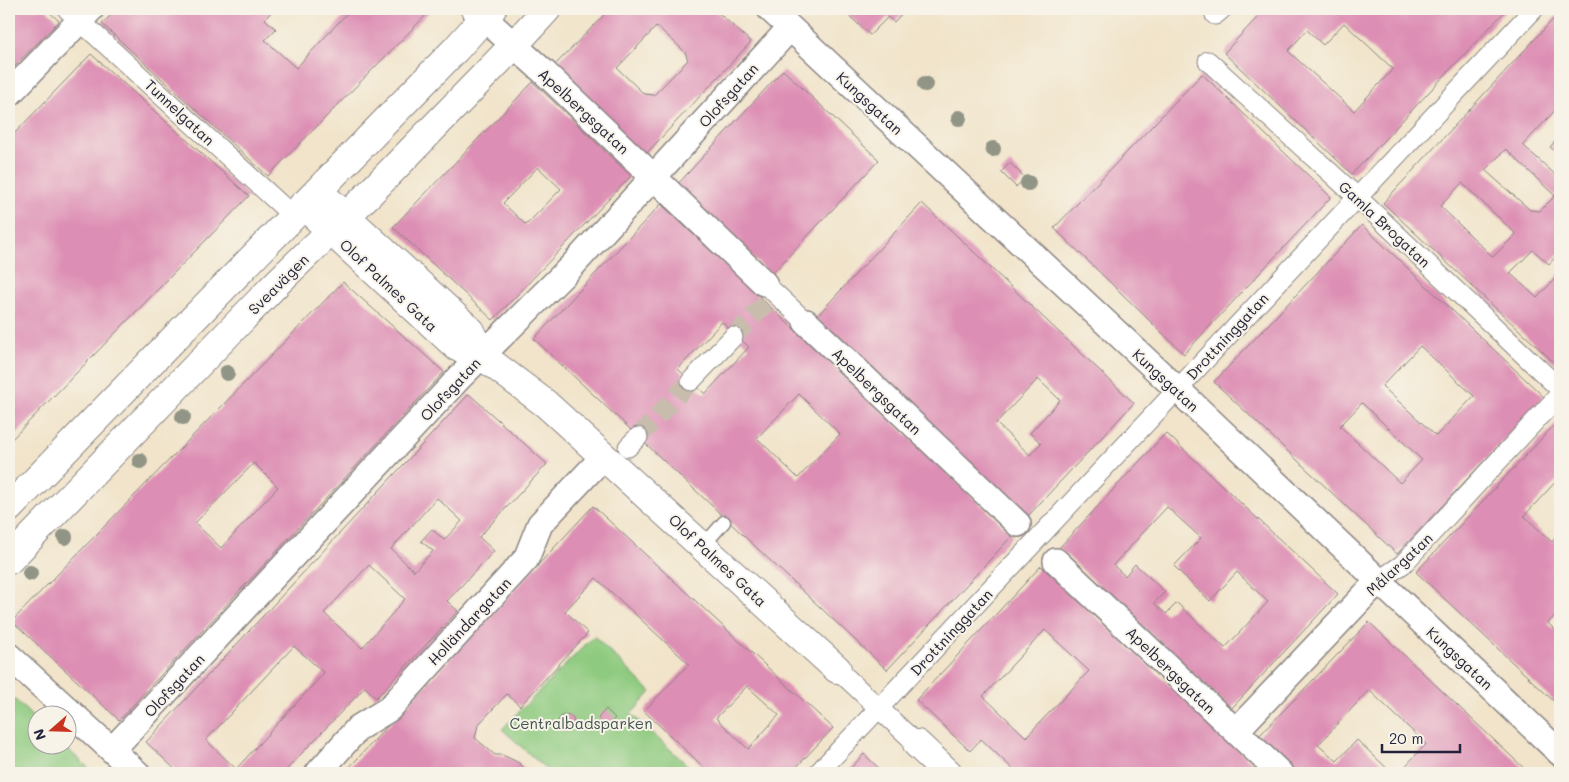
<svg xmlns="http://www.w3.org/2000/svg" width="1569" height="782" viewBox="0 0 1569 782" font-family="Mali,sans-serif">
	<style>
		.green { fill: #8eca7f; stroke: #58765d }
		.building { fill: #dd8eb4; fill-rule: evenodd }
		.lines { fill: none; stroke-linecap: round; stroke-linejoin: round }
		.pedestrian-tunnel { stroke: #c8bdad; stroke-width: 19; stroke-dasharray: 19 9; stroke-linecap: butt }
		.service-casing { stroke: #8a8382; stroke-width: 15 }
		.pedestrian-casing { stroke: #8a8382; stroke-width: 21 }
		.minor-casing { stroke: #8a8382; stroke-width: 28 }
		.tertiary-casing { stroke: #8a8382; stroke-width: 30 }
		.secondary-casing { stroke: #8a8382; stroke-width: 30 }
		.service { stroke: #fff; stroke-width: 12 }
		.pedestrian { stroke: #fff; stroke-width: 19 }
		.minor { stroke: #fff; stroke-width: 25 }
		.tertiary { stroke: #fff; stroke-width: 28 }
		.secondary { stroke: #fff; stroke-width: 28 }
		.tree { fill: #919586 }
		.labels { text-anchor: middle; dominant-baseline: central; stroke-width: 4; stroke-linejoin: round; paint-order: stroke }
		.street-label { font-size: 15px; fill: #22223b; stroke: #f7f3e8 }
		.park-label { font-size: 15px; fill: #42544f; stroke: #f7f3e8 }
	</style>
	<rect width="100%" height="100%" fill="#f7f3e8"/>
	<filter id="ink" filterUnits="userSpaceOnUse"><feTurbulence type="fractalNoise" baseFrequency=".02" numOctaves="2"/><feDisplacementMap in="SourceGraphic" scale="10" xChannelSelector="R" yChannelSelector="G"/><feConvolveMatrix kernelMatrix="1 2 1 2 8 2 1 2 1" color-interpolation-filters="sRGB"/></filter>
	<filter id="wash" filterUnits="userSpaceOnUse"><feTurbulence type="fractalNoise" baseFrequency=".0096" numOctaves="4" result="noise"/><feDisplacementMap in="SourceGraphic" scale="20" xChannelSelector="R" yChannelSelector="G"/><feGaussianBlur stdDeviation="1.12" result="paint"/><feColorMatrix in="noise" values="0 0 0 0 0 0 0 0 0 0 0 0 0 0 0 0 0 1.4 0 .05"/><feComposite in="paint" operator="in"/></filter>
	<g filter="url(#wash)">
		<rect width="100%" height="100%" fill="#f1e4ca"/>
		<path class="green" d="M594 636 651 692 631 714 696 773H550L502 729Z
			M9 694 37 721 38 744 63 745 94 773H9Z"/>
		<g id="blocks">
			<path class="building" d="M9 9H46L59 21 9 72Z
				M117 9H274L265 19 276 29 265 40 296 68 351 9H432L268 176 102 24Z
				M610 9H714L751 42 643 157 550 70ZM657 26 685 52 688 60 654 95 644 94 617 68Z
				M842 9H906L894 22 888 17 870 35Z
				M1265 9H1507L1352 174 1224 53ZM1344 23 1393 69 1354 111 1288 51 1307 30 1323 45Z
				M1560 12V82L1559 83 1560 85V105L1523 145 1560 179V252L1549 264 1533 250 1510 273 1537 298 1560 273V307L1554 314 1560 320V368L1383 203ZM1506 149 1555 196 1540 211 1530 210 1485 170ZM1462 183 1516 234 1493 257 1440 206Z
				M91 54 249 196 9 442V139Z
				M783 70 879 160 771 275 676 186Z
				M1202 74 1331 197 1184 354 1054 228Z
				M533 82 631 176 493 320 393 227ZM538 167 561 189 526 225 503 203Z
				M1560 136V156L1550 147Z
				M1010 163 1025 178 1016 187 1001 172Z
				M922 203 1134 403 1027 517 815 318ZM1038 379 1060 400 1030 433 1041 443 1030 455 996 423Z
				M661 204 1013 535 887 670 534 339ZM722 322 749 347 705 394 678 369ZM799 394 840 434 798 478 757 438Z
				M1362 225 1544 397 1397 554 1214 382ZM1420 346 1474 396 1436 436 1382 386ZM1362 403 1422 460 1400 483 1340 426Z
				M343 282 444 372 119 720 12 621ZM254 463 278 487 221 548 195 523Z
				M469 394 547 464 479 537 494 551 447 601 458 611 376 698 365 687 283 773H179L146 742ZM437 498 462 521 444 540 432 529 421 541 433 551 414 571 391 549ZM369 565 405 599 362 648 324 613ZM294 646 324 673 236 769 206 740Z
				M1560 419V477L1524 516 1552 542 1560 533V610L1548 623 1560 635V707L1416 572Z
				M1166 433 1338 594 1231 709 1059 548ZM1167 507 1201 538 1174 566 1193 585 1210 601 1237 572 1268 602 1225 648 1177 603 1166 614 1154 603 1165 592 1135 564 1125 576 1113 565Z
				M593 506 833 728 791 773H710L644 711 689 664 596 578 565 611 588 633 520 706 507 694 478 725 475 738 495 755H502L509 758 519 763 529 773H344ZM747 686 779 715 748 749 716 718Z
				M1041 566 1119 638 1263 773H1017L981 739 970 751 916 700ZM1045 630 1089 671 1026 737 983 696Z
				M1369 622 1441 690 1529 773H1399L1426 744 1369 690 1318 745 1337 761 1357 740 1392 773H1299L1295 769 1259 736Z
				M606 709 615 718 607 727 598 718Z
				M558 723a8 8 0 1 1 16 0a8 8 0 1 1-16 0Z
				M864 754 884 773H846Z"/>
		</g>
	</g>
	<g filter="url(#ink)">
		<use href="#blocks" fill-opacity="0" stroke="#8a8382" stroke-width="1"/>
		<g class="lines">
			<path class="pedestrian-tunnel" d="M733 337 766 303
				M638 437 691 381"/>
			<g class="service-casing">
				<path id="service" d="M703 546 724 522"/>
			</g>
			<g class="pedestrian-casing">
				<path id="pedestrian" d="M67 9 293 216
					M1215 15 1222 9
					M1208 61 1357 197 1560 389
					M764 283 806 322
					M691 381 733 337
					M628 447 638 437
					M1378 581 1403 564 1560 394
					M837 669 917 744
					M818 773 1534 9"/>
			</g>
			<g class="minor-casing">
				<path id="minor" d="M474 9 545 73 764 283
					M770 9 1177 389 1560 753
					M9 94 91 9
					M806 322 1018 524
					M1056 561 1280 773
					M9 656 137 773
					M1236 731 1378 581
					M112 750 460 377 572 266 790 28
					M318 773 358 728 389 709 526 559 540 524 604 456"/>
			</g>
			<g class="tertiary-casing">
				<path id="tertiary" d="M318 191 471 331 481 355
					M303 205 457 347 481 355 546 404 837 669
					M917 744 948 773"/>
			</g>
			<g class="secondary-casing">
				<path id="secondary" d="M9 508 455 50 492 9
					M9 560 277 283 369 194 514 45 547 9"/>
			</g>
			<use href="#service" class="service"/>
			<use href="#pedestrian" class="pedestrian"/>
			<use href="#minor" class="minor"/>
			<use href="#tertiary" class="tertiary"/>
			<use href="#secondary" class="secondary"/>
		</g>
		<g class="tree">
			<circle cx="925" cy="84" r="8"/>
			<circle cx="959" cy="118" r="8"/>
			<circle cx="993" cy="149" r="8"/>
			<circle cx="1028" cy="183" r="8"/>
			<circle cx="227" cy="373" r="8"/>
			<circle cx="183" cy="417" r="8"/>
			<circle cx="140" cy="461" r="8"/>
			<circle cx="65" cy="537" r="8"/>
			<circle cx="30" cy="573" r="8"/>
		</g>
	</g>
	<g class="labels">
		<g class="street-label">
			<text transform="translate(728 95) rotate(-48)">Olofsgatan</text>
			<text transform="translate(870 103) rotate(43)">Kungsgatan</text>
			<text transform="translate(584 111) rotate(43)">Apelbergsgatan</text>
			<text transform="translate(180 112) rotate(43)">Tunnelgatan</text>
			<text transform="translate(1385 224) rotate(43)">Gamla Brogatan</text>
			<text transform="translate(278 284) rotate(-45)">Sveavägen</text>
			<text transform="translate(389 285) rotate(43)">Olof Palmes Gata</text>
			<text transform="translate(1227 336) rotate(-47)">Drottninggatan</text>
			<text transform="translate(1166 380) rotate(43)">Kungsgatan</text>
			<text transform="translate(450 389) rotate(-47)">Olofsgatan</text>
			<text transform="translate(877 391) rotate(44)">Apelbergsgatan</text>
			<text transform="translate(718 560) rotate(43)">Olof Palmes Gata</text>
			<text transform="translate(1399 564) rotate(-43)">Målargatan</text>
			<text transform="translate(469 621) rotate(-47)">Holländargatan</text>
			<text transform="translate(951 632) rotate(-47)">Drottninggatan</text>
			<text transform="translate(1460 658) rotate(43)">Kungsgatan</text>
			<text transform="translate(1171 670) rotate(44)">Apelbergsgatan</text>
			<text transform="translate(174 685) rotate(-47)">Olofsgatan</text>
		</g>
		<g class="park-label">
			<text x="581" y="723">Centralbadsparken</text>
		</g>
	</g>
	<rect width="1569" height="782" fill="none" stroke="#f7f3e8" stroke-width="30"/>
	<g transform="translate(52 730) rotate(250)"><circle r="24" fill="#f7f3e8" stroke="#a29fa3"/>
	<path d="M0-4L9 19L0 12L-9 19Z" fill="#c8321e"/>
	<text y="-8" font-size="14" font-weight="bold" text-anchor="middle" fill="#22223b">N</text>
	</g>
	<path d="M1382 744v8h78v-8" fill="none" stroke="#22223b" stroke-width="2.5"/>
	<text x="1389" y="744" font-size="15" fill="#22223b" stroke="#f7f3e8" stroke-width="4" paint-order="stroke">20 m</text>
</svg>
